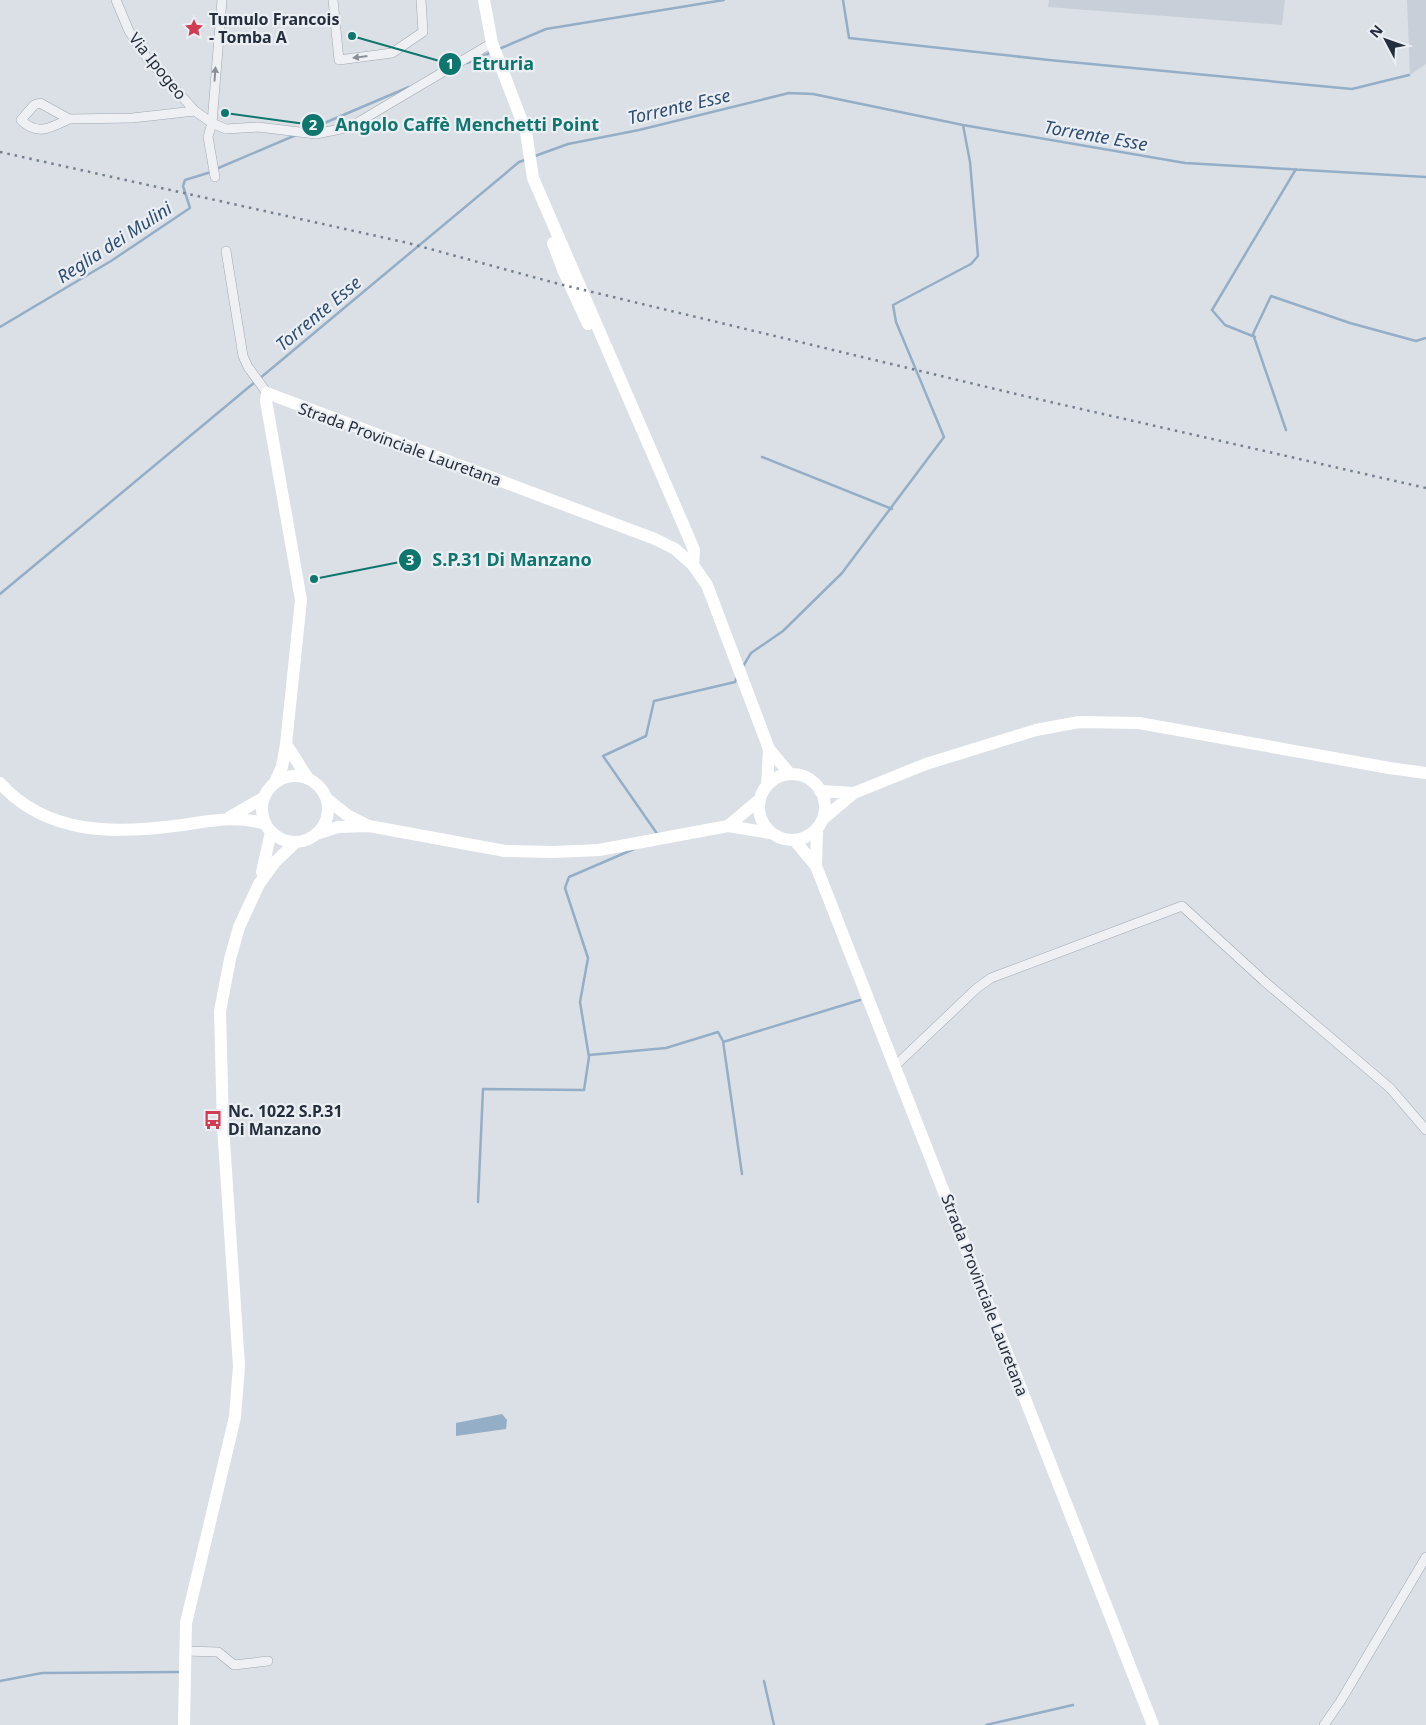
<svg xmlns="http://www.w3.org/2000/svg" width="1426" height="1725" viewBox="0 0 1426 1725" font-family="'Noto Sans',sans-serif">
	<style>
		.built { fill: #c9cfd8 }
		.water { fill: #95aec7 }
		.lines { fill: none; stroke-linecap: round; stroke-linejoin: round }
		.stream { stroke: #95aec7; stroke-width: 2.5 }
		.street-casing { stroke: #a1a7b0; stroke-width: 10 }
		.street { stroke: #eef0f4; stroke-width: 9 }
		.secondary { stroke: #fff; stroke-width: 12 }
		.rail { stroke: #757f90; stroke-width: 2.5; stroke-dasharray: 2.5 5; stroke-linecap: butt }
		.oneway { fill: #8a8f98 }
		.labels { text-anchor: middle; dominant-baseline: central; stroke-width: 4.5; stroke-linejoin: round; paint-order: stroke }
		.poi-label { font-size: 16px; font-weight: bold; fill: #252e3c; stroke: #ebeff4; text-anchor: start }
		.street-label { font-size: 16px; fill: #252e3c; stroke: #ebeff4 }
		.water-label { font-size: 18px; font-style: italic; fill: #2f4d70; stroke: #ebeff4 }
		.leader { fill: none; stroke: #0f766e; stroke-width: 2 }
		.callout-dot { fill: #0f766e; stroke: #ebeff4; stroke-width: 2 }
		.mark-label { font-size: 15px; text-anchor: middle; font-weight: bold; fill: #fff }
		.callout-label { font-size: 18px; text-anchor: middle; font-weight: bold; fill: #0f766e; stroke: #ebeff4; stroke-width: 4.5; stroke-linejoin: round; paint-order: stroke }
	</style>
	<rect width="100%" height="100%" fill="#dbe0e6"/>
	<path class="built" d="M1049 0H1285L1282 25 1048 7Z
		M1407 0H1426V64L1410 75Z"/>
	<path class="water" d="M502 1414 507 1420 506 1429 456 1436V1423Z"/>
	<g class="lines">
		<path class="stream" d="M843 0 849 38 1049 60 1352 89 1409 75
			M499 49 546 29 724 0
			M467 63 492 52
			M308 130 409 87
			M535 156 568 144 639 130 789 93 813 94 963 125 1185 163 1426 177
			M216 169 296 135
			M0 327 111 261 190 208 183 186 185 180 211 172
			M1255 337 1225 325 1212 310 1296 169
			M259 379 519 162 525 160
			M1286 430 1253 334 1271 296 1350 323 1416 341 1426 338
			M762 457 892 509
			M0 594 255 382
			M742 668 751 653 783 631 842 573 944 437 896 322 893 305 971 264 978 256 970 162 963 125
			M658 835 603 756 646 736 654 701 735 682 737 677
			M723 1042 860 1000
			M589 1055 666 1048 718 1032 723 1041 742 1174
			M478 1202 483 1089 584 1090 589 1057 580 1002 588 958 565 888 569 877 634 849
			M0 1681 42 1673 178 1672
			M764 1681 774 1725
			M986 1725 1073 1705"/>
		<g class="street-casing">
			<path id="street" d="M116 0 129 31 147 58 195 111 212 123 226 129 258 127 316 134 350 127 492 43
				M333 0 339 60 392 53 423 32 421 0
				M69 119C51 128 37 136 21 120L34 105 40 103 69 119 132 118 195 111
				M215 177 208 137 212 123 222 0
				M226 251 243 356 248 367 267 393
				M896 1065 977 988 991 978 1182 906 1264 981 1390 1088 1426 1130
				M185 1651 218 1652 234 1665 268 1661
				M1324 1725 1340 1702 1426 1557"/>
		</g>
		<use href="#street" class="street"/>
		<path class="secondary" d="M484 0 492 43 526 132 533 178 686 531 694 550 693 565
			M553 243 564 272 588 324
			M286 744 307 777
			M759 807a33 33 0 1 1 66 0a33 33 0 1 1-66 0Z
			M262 809a33 33 0 1 1 66 0a33 33 0 1 1-66 0Z
			M275 782 282 767 286 744 301 600 266 401 267 393 655 539 675 549 693 565 707 585 769 749 790 774
			M0 783C47 836 118 834 182 825 211 821 237 815 265 824
			M767 785 769 749
			M820 791 854 793
			M327 799 347 815 367 825
			M230 817 263 798
			M823 819 854 793 926 764 1036 730 1079 722 1139 723 1389 768 1426 773
			M728 826 760 799
			M316 834 338 827 369 826 505 851 554 852 599 850 728 826 770 833
			M795 841 816 866 1153 1725
			M816 866 817 829
			M262 872 271 832
			M184 1725 186 1623 235 1417 239 1366 223 1126 220 1011 230 959 239 927 259 884 275 862 296 842"/>
		<path class="rail" d="M0 152 408 243 559 284 1020 395 1426 488"/>
	</g>
	<defs><path id="oneway-solid" d="M-6-.8H1V-3.2L6.5 0L1 3.2V.8H-6Z" transform="scale(1.25)"/></defs>
	<g class="oneway">
		<use href="#oneway-solid" transform="translate(360 57) rotate(173)"/>
		<use href="#oneway-solid" transform="translate(215 74) rotate(-86)"/>
	</g>
	<defs>
		<g id="sight-bare" transform="scale(1.5)"><path d="M0-6L1.8-2.2L6-1.7L2.9 1.2L3.7 5.4L0 3.3L-3.7 5.4L-2.9 1.2L-6-1.7L-1.8-2.2Z" fill="#cf3c53" stroke="#ebeff4" stroke-width="2.5" paint-order="stroke"/></g>
		<g id="bus-bare" transform="scale(1.5)"><path d="M-5-6H5V4H4V6H2V4H-2V6H-4V4H-5ZM-3.5-4V0h7V-4ZM-3.5 1.2v1.5H-2V1.2ZM2 1.2v1.5H3.5V1.2Z" fill="#cf3c53" stroke="#ebeff4" stroke-width="2.5" paint-order="stroke"/></g>
	</defs>
	<g fill-rule="evenodd">
		<use href="#sight-bare" x="194" y="28"/>
		<use href="#bus-bare" x="213" y="1120"/>
	</g>
	<g class="labels">
		<g class="poi-label">
			<text x="209" y="19">Tumulo Francois<tspan x="209" dy="18">- Tomba A</tspan></text>
			<text x="228" y="1111">Nc. 1022 S.P.31<tspan x="228" dy="18">Di Manzano</tspan></text>
		</g>
		<g class="street-label">
			<text transform="translate(158 66) rotate(51)">Via Ipogeo</text>
			<text transform="translate(400 444) rotate(20)">Strada Provinciale Lauretana</text>
			<text transform="translate(985 1295) rotate(69)">Strada Provinciale Lauretana</text>
		</g>
		<g class="water-label">
			<text transform="translate(679 106) rotate(-13)">Torrente Esse</text>
			<text transform="translate(1096 135) rotate(10)">Torrente Esse</text>
			<text transform="translate(114 242) rotate(-33)">Reglia dei Mulini</text>
			<text transform="translate(318 313) rotate(-40)">Torrente Esse</text>
		</g>
	</g>
	<path class="leader" d="M352 36L450 64M225 113L313 125M314 579L410 560"/>
	<g class="callout-dot">
		<circle cx="352" cy="36" r="5"/>
		<circle cx="225" cy="113" r="5"/>
		<circle cx="314" cy="579" r="5"/>
		<circle cx="450" cy="64" r="12"/>
		<circle cx="313" cy="125" r="12"/>
		<circle cx="410" cy="560" r="12"/>
	</g>
	<g class="mark-label">
		<text x="450" y="69">1</text>
		<text x="313" y="130">2</text>
		<text x="410" y="565">3</text>
	</g>
	<g class="callout-label">
		<text x="503" y="70">Etruria</text>
		<text x="467" y="131">Angolo Caffè Menchetti Point</text>
		<text x="512" y="566">S.P.31 Di Manzano</text>
	</g>
	<g transform="translate(1386 40) rotate(311)" stroke="#ebeff4" stroke-width="4" paint-order="stroke">
	<path d="M0-4L9 19L0 12L-9 19Z" fill="#252e3c"/>
	<text y="-8" font-size="14" font-weight="bold" text-anchor="middle" fill="#252e3c">N</text>
	</g>
</svg>
